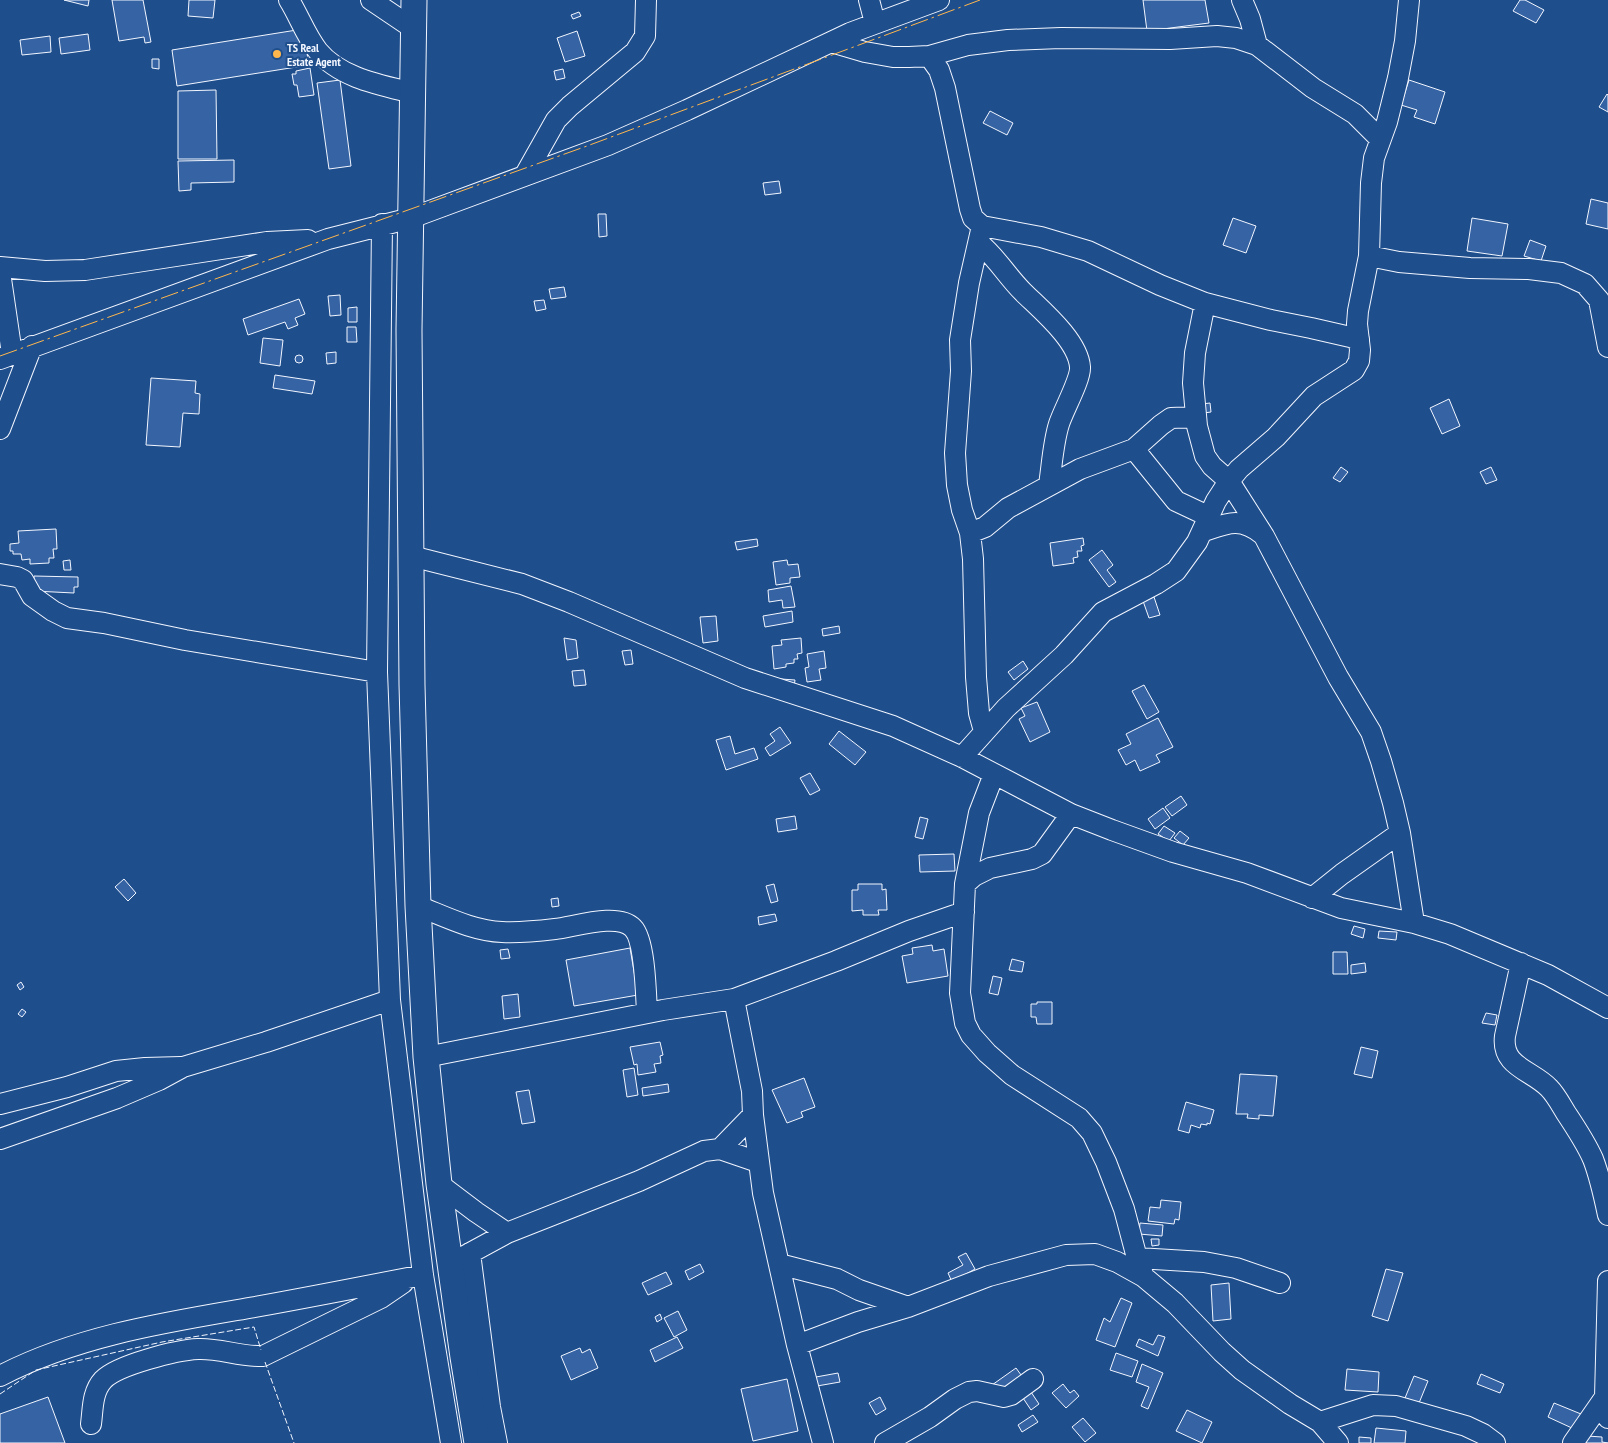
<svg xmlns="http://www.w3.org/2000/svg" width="1608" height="1443" viewBox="0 0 1608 1443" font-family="'PT Sans Narrow',sans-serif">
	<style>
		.building { fill: #3563a3; stroke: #f2f6ff }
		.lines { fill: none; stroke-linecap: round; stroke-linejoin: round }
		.minor-casing { stroke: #f2f6ff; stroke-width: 22 }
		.major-casing { stroke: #f2f6ff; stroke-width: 27 }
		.minor { stroke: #1f4e8c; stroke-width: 20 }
		.major { stroke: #1f4e8c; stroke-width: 25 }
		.fence { stroke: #f2f6ff; stroke-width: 1; stroke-dasharray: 6 2.5; stroke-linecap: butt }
		.power { stroke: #ffb74d; stroke-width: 1; stroke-dasharray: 18 4 2.5 4; stroke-linecap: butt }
		.poi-dot { fill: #ffb74d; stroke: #1f4e8c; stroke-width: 2 }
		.labels { text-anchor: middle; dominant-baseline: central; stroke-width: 4; stroke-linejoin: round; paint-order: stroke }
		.poi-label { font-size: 12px; font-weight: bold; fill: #f2f6ff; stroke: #1f4e8c; text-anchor: start }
	</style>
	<rect width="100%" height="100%" fill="#1f4e8c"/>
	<path class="building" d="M64 0H89L88 6Z
		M112 0H143L151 42 145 43 144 37 119 41Z
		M189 0H215L213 18 188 16Z
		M1143 0H1205L1209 23 1147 31Z
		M1520 0H1525L1544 10 1536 23 1513 11Z
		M579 12 581 16 573 19 571 15Z
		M303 29 309 65 177 86 172 50Z
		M577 31 585 56 565 62 557 38Z
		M88 34 90 50 61 54 59 38Z
		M50 36 51 52 22 55 20 40Z
		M152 59H159V69L152 68Z
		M310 68 314 95 299 97 297 85H294L292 74H296V71Z
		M563 69 565 78 556 80 554 71Z
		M340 80 351 166 329 169 317 83Z
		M1409 80 1445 92 1435 124 1414 117 1417 110 1401 105Z
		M216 90 217 159H178V91Z
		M1607 94 1608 95V112L1599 107Z
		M990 111 1013 123 1007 135 983 123Z
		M234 160V182L191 183V190L179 191 178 161Z
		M779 181 781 193 765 195 763 183Z
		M1591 199 1608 203V229L1586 224Z
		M598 214H606L607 236 599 237Z
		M1233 218 1256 226 1246 253 1223 245Z
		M1472 218 1508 224 1502 256 1467 251Z
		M1530 240 1546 246 1541 261 1524 256Z
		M564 287 566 297 551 299 549 289Z
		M340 295 341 315 330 316 328 296Z
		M299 299 305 314 295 318 298 325 288 329 285 322 248 335 243 319Z
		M544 300 546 309 536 311 534 301Z
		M357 307V322H348V308Z
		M347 327H356L357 342H347Z
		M263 338 283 340 280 366 260 363Z
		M336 352V363L327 364 326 353Z
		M295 359a4 4 0 1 1 8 0a4 4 0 1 1-8 0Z
		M275 375 315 381 312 394 273 388Z
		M151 378 196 381 195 393 200 394 199 414 183 413 180 447 146 445Z
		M1449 399 1460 426 1442 434 1430 408Z
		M1210 403 1211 412 1204 413 1202 404Z
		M1341 467 1348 472 1340 482 1333 478Z
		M1491 467 1497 480 1486 484 1480 472Z
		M56 529 57 549H53L54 558H49V563L30 564V559L22 560 21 554H13V551H10V544L19 543 18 531Z
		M1083 538 1084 545 1081 546 1082 551H1077L1078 557 1073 558 1074 563 1053 566 1050 543Z
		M757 539 758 546 737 550 735 542Z
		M1102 550 1113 565 1107 570 1116 582 1109 587 1089 560Z
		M70 560 71 570H64L63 561Z
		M787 560 788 565 798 564 800 577 790 578V583L776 585 773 562Z
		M34 576 78 577V587H74V593L34 591Z
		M791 586 795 607 783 608 782 600 769 602 768 590Z
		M1154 597 1160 615 1149 618 1143 601Z
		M792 611 793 622 765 627 763 616Z
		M716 616 718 641 703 643 700 617Z
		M839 626 840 633 823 636 822 629Z
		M564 638 576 640 578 658 567 660Z
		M801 638 802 653 797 654 798 659H794V663L786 664V667L774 669 772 646 782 645 781 640Z
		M631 650 633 664 625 665 622 651Z
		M824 651 826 668 819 669 821 680 807 682 805 668 809 667 807 654Z
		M1023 661 1028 669 1014 680 1008 672Z
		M584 670 586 685 574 686 572 671Z
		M781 679 795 680 794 687 781 686Z
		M1144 685 1159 712 1147 719 1132 691Z
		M1037 702 1050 732 1030 742 1019 719 1025 716 1021 708Z
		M1158 718 1173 747 1156 755 1160 762 1140 771 1135 760 1126 765 1118 750 1131 744 1126 734Z
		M780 727 791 743 770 756 765 748 775 741 770 734Z
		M839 731 866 752 855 765 829 744Z
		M730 736 735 754 754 748 758 759 726 770 716 740Z
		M810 773 820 790 810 795 800 778Z
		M1181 796 1187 805 1172 816 1165 807Z
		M1163 808 1170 818 1155 829 1148 819Z
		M795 816 797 829 778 832 776 819Z
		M920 817 928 819 923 839 915 837Z
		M1164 826 1175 833 1169 841 1158 834Z
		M1180 831 1189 838 1183 845 1174 838Z
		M954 854 955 871 920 872 919 855Z
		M124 879 136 893 128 901 115 887Z
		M774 884 778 901 771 903 766 886Z
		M858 884H882V890L886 889 887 910H878L879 915H863V910L852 911V890H858Z
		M558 898 559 906 552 907 551 899Z
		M775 914 777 921 759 925 758 917Z
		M1354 926 1365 929 1363 938 1351 934Z
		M1379 931 1397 932 1396 940 1378 938Z
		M932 945 933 951 944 949 948 976 907 983 902 956 913 954 912 948Z
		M630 948 638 995 574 1006 566 960Z
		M508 949 510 958 501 959 500 950Z
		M1333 952H1347L1348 974H1333Z
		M1012 959 1024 962 1022 972 1009 970Z
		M1365 963 1366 972 1351 974V965Z
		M993 976 1002 978 998 995 989 993Z
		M21 982 24 987 20 990 17 985Z
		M518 994 520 1017 504 1019 502 996Z
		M1037 1002H1052V1024H1037L1036 1017H1031V1004H1037Z
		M22 1009 26 1012 22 1017 18 1014Z
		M1486 1013 1497 1015 1495 1025 1482 1023Z
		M660 1042 663 1055 660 1056 661 1063 654 1064 656 1072 638 1075 637 1064 634 1065 630 1047Z
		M1361 1047 1378 1051 1372 1078 1354 1074Z
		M634 1068 638 1095 627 1097 623 1070Z
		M1240 1074 1277 1076 1273 1116 1259 1115V1119L1247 1118 1248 1114H1236Z
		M804 1078 815 1107 801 1112 803 1117 787 1123 772 1090Z
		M668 1084 669 1092 643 1096 642 1088Z
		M529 1090 535 1122 522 1124 516 1092Z
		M1186 1102 1214 1110 1210 1124 1207 1123V1125L1201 1124 1200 1128 1191 1125 1189 1133 1178 1130Z
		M1161 1200 1181 1202 1179 1220 1175 1219 1174 1224 1148 1221 1150 1207 1160 1208Z
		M1140 1223 1163 1225 1162 1236 1139 1234Z
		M1151 1239H1159V1245L1152 1246Z
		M966 1253 975 1269 952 1282 948 1273 963 1265 958 1257Z
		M700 1264 704 1272 689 1280 685 1271Z
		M1386 1269 1403 1273 1388 1321 1372 1316Z
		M666 1272 672 1284 648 1295 642 1283Z
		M1229 1283 1231 1319 1213 1321 1211 1285Z
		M1121 1298 1132 1303 1115 1347 1096 1340 1104 1318 1110 1322Z
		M678 1311 687 1330 674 1337 664 1318Z
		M660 1314 662 1319 657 1322 655 1317Z
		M1158 1335 1165 1337 1158 1356 1136 1346 1139 1339 1153 1345Z
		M677 1337 683 1348 655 1362 650 1350Z
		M580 1348 582 1353 590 1349 598 1368 571 1380 561 1356Z
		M1116 1353 1138 1361 1132 1377 1110 1370Z
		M1142 1364 1163 1373 1148 1409 1141 1406 1149 1387 1136 1382Z
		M1016 1368 1024 1379 1000 1396 992 1385Z
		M1347 1369 1379 1372 1378 1392 1345 1390Z
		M838 1373 840 1382 817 1386 816 1377Z
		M1481 1374 1504 1384 1500 1393 1477 1384Z
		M1414 1376 1428 1381 1419 1403 1405 1398Z
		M787 1379 798 1431 753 1441 741 1389Z
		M1063 1384 1070 1393 1074 1390 1079 1396 1066 1408 1052 1393Z
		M1027 1386 1039 1404 1031 1410 1019 1392Z
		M48 1397 65 1443H0V1414Z
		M880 1397 886 1409 876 1415 869 1403Z
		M1554 1403 1581 1414 1574 1429 1548 1417Z
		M1187 1410 1212 1422 1202 1443 1176 1431Z
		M1033 1415 1038 1422 1022 1432 1018 1425Z
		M1083 1418 1096 1433 1085 1442 1072 1427Z
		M1376 1428 1406 1431 1405 1443H1374Z
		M1587 1436 1602 1437V1442L1608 1443H1586Z
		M1359 1437 1371 1438V1443H1359Z"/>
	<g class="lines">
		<g class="minor-casing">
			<path id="minor" d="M289 0C299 16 306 36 318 51 340 78 381 85 413 93
				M371 0 414 29
				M869 0 875 23
				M1242 0 1250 19 1257 45
				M831 42 865 52 893 57H909L929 56 968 45 1008 40 1061 38 1170 39 1217 36 1236 38 1257 45 1313 88 1355 114 1380 139
				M929 56 939 70 945 88 970 209 973 218 982 226 1041 237 1088 251 1160 285 1205 303 1271 320 1311 328 1359 339
				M525 175 556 120 570 106 635 52 645 36 646 0
				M382 224 377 672 390 1000 423 1275 451 1443
				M982 226 969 283 960 340 961 371 955 453 957 485 962 510 970 533 973 559 976 677 979 713 984 731
				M979 243C998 259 1006 275 1023 292 1040 309 1078 340 1080 367 1081 379 1063 411 1059 424 1053 443 1052 465 1049 485
				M1369 256 1399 262 1470 268 1529 269 1561 273 1585 284 1599 300 1608 347
				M0 267 45 271 85 270 267 242 308 240
				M0 272 12 354
				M1205 303 1195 353 1193 383 1197 426 1205 456 1212 466 1229 481 1264 536 1338 677 1371 732 1381 761 1393 803 1400 833 1414 923
				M0 359 328 239 411 218 608 145 687 110 850 33 939 0
				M0 429 32 346
				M1134 449 1176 501 1210 517
				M1204 531C1228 523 1240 517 1262 534
				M970 533 985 527 1008 508 1080 469 1134 449 1161 425 1171 418 1196 417
				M411 556 522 584 569 602 745 678 893 726 962 757 1071 814 1112 830 1173 852 1247 873 1341 908 1414 923 1450 934 1548 975 1608 1008
				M0 574 17 577 23 580 32 596 53 611 67 618 104 623 185 640 377 672
				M962 757 1006 708 1064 655 1103 612 1156 584 1176 571 1197 542 1216 501 1229 481 1239 469 1276 437 1314 396 1354 370 1359 361 1360 350 1357 324 1358 311 1369 256 1371 183 1374 158 1387 122 1398 78 1405 41 1409 0
				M994 774 979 813 965 884 960 993 965 1023 971 1035 987 1053 1012 1075 1079 1118 1092 1133 1106 1162 1124 1209 1137 1258 1144 1277
				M965 884 974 876 990 868 1032 859 1042 854 1071 814
				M1312 898 1342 874 1400 833
				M418 906C444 916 473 931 502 932 519 933 538 931 555 929 574 927 618 912 633 928 645 940 646 994 647 1013
				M1521 963 1505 1036C1501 1067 1532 1070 1549 1088 1556 1095 1561 1105 1566 1113 1576 1128 1586 1143 1593 1159 1600 1177 1604 1196 1608 1215
				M734 999 752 1091 753 1115 763 1193 797 1345 823 1443
				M426 1057 663 1010 734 999 836 961 909 931 964 912
				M0 1104 67 1087 116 1071 145 1068 181 1067
				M0 1139 117 1098 159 1080 183 1067 266 1042 390 1000
				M720 1149 753 1115
				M439 1184 476 1212 507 1233
				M470 1253 490 1407 497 1443
				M1137 1258 1204 1262 1236 1268 1280 1283
				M450 1264 507 1233 639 1181 704 1151 720 1149 758 1162
				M779 1264 837 1279 859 1290 908 1307
				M1608 1281 1605 1397 1608 1418
				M797 1345 858 1322 908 1307 989 1276 1066 1255 1095 1254 1117 1262 1144 1277 1175 1303 1222 1352 1242 1370 1290 1404 1320 1422 1338 1443
				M0 1376C79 1335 168 1322 255 1307 311 1297 367 1286 423 1275
				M1320 1422 1373 1405 1396 1406 1466 1426 1483 1434 1495 1443
				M91 1424C93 1409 92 1392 103 1380 117 1365 177 1350 198 1349 220 1348 240 1357 263 1356L381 1298 403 1283
				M885 1443 930 1417 955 1399 969 1392 977 1391 1004 1397 1011 1395 1033 1379
				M1573 1443 1605 1397"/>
		</g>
		<g class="major-casing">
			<path id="major" d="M414 0 409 330 412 685 418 906 426 1057 439 1184 463 1357 477 1443"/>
		</g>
		<use href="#minor" class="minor"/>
		<use href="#major" class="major"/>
		<path class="fence" d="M265 1362 294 1443
			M0 1394 36 1370 162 1342 254 1327 261 1350"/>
		<path class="power" d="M0 356 587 146 980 0"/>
	</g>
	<circle class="poi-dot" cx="277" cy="54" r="5"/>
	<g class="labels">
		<g class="poi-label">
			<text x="287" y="47">TS Real<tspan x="287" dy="14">Estate Agent</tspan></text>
		</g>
	</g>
</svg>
